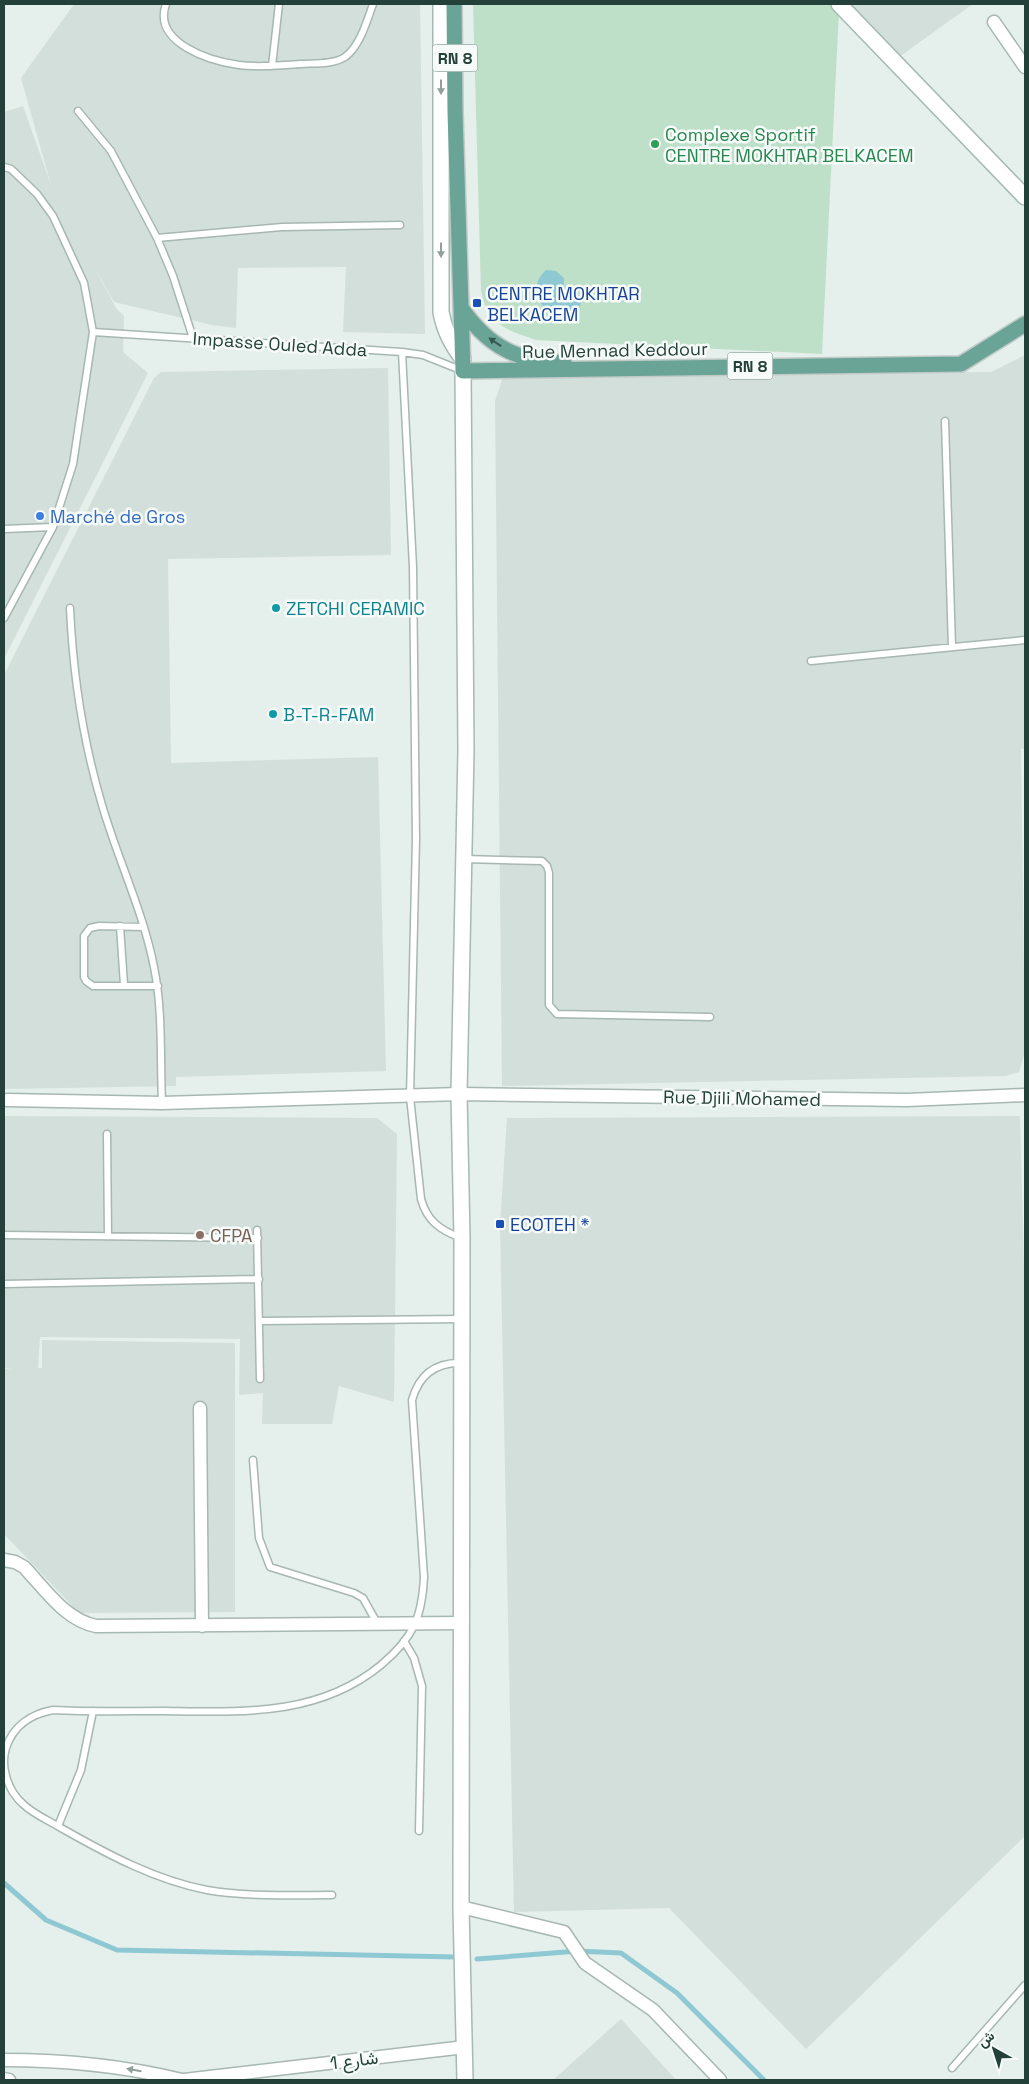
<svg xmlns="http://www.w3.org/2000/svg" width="1029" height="2084" viewBox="0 0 1029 2084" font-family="'Space Grotesk',Vazirmatn,sans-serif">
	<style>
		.built { fill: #d3dfda }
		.garden { fill: #bee0c8 }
		.water { fill: #8ec8d3 }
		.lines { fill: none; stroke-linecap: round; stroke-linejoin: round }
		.stream { stroke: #8ec8d3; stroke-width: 5 }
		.lane-casing { stroke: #a7b7b2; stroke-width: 9 }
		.street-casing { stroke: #a7b7b2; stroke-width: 15 }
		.secondary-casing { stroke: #a4bab3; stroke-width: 18 }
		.primary-casing { stroke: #c2cac8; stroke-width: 18 }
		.lane { stroke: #fff; stroke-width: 6 }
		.street { stroke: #fff; stroke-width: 12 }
		.secondary { stroke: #fff; stroke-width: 15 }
		.primary { stroke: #6aa496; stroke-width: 15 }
		.oneway { fill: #92a09c }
		.oneway2 { fill: #365a50 }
		.leisure-dot { fill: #2e9e5b; stroke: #f6fbf9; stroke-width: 2 }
		.transit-dot { fill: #1a4fb4; stroke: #f6fbf9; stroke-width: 2 }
		.shop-dot { fill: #3f7fe0; stroke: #f6fbf9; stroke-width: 2 }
		.culture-dot { fill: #0f9aa8; stroke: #f6fbf9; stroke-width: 2 }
		.education-dot { fill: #8d6e63; stroke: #f6fbf9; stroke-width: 2 }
		.labels { text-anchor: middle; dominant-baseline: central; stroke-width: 5; stroke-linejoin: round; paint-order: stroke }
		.shield { fill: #f6fbf9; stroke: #637973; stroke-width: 1 }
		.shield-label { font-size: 16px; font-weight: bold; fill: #244139 }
		.leisure-label { font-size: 18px; fill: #27864d; stroke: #f6fbf9; text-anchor: start }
		.transit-label { font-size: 18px; fill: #164399; stroke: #f6fbf9; text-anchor: start }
		.street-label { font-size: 18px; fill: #244139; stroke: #f6fbf9 }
		.shop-label { font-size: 18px; fill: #366cbe; stroke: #f6fbf9; text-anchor: start }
		.culture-label { font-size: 18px; fill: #0d838f; stroke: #f6fbf9; text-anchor: start }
		.education-label { font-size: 18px; fill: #785e54; stroke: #f6fbf9; text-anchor: start }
	</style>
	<rect width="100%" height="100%" fill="#e5efeb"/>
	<path class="built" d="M74 4H420L425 334 343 332 346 267 238 268 236 328 212 325 114 302 93 265 116 308 124 316 123 352 148 373 4 659V112L23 106 51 185 21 78Z
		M851 4H973L899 57Z
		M1025 355V749H1021L1025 1052 1019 1072 1006 1076 502 1086 495 401 504 374 991 372Z
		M388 368 391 555 168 559 171 763 378 757 386 1071 176 1077V1086L4 1089V675L154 378 161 372Z
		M4 1116 377 1118 397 1134 394 1402 339 1386 332 1424H262L263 1393 239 1395 240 1339 40 1337 38 1368H42V1340L235 1343V1612L79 1613 4 1534V1369L12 1368H4Z
		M1020 1116 1025 1305V1836L806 2049 669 1908 514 1912 500 1224 507 1118Z
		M621 2019 676 2080H553Z"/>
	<path class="garden" d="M473 4H830L839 11 822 354 536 340C507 330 488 325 481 291Z"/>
	<path class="water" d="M546 270 556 271 564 278V286L570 295 577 296 581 301C577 344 513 299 546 270Z"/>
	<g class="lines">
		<path class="stream" d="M4 1883 46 1920 117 1950 455 1957
			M477 1959 578 1951 621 1953 677 1993 764 2080"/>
		<g class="lane-casing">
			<path id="lane" d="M166 4C152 43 210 61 239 65 259 68 280 65 300 64 314 63 332 65 345 57 360 46 367 21 373 4
				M272 66 279 4
				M78 111 111 151 157 238 173 276 193 338
				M4 167 11 169 37 194 53 216 84 283 93 332 73 464 53 527 4 529
				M157 238 282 227 400 225
				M93 332 402 352 423 355 463 371
				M402 352 413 567 416 839 410 1097 421 1199C427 1221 440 1230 461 1238
				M945 421 952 647
				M70 608C73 675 83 741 102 805 118 860 143 911 154 967 163 1011 160 1058 162 1103
				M4 618 53 527
				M811 661 1025 640
				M464 859 542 861 547 866 549 873V1005L557 1014 710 1017
				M120 926 124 985
				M144 927 99 926 90 928 84 936V977L86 981 93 986H158
				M107 1134 108 1236
				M257 1230 260 1379
				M4 1235 258 1238
				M4 1284 259 1279
				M260 1321 462 1319
				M253 1460 259 1538 270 1567 354 1593 363 1598 377 1623
				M404 1641 414 1658 422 1686 419 1831
				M58 1826 81 1770 93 1711
				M332 1895C291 1895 248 1897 207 1890 155 1880 107 1854 61 1828 48 1820 33 1814 23 1804 8 1791 0 1767 6 1748 13 1726 31 1714 53 1710 90 1712 127 1711 164 1711 240 1712 318 1717 381 1665 413 1638 422 1618 424 1577L412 1400C419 1375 435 1362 462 1363
				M952 2068 1025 1985"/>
		</g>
		<g class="street-casing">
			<path id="street" d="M994 22 1025 67
				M7 1100 162 1103 459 1094 907 1100 1025 1095
				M200 1408 202 1626
				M4 1560 15 1562 24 1567C45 1589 65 1620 96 1626L461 1623
				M461 1907 564 1932 585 1963 653 2010 720 2080
				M4 2060C63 2060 124 2066 182 2080
				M4 2079 9 2080
				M184 2080 465 2047"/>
		</g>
		<g class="secondary-casing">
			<path id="secondary" d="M441 4V312C444 330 451 344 463 359
				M839 4 1025 197
				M463 371 466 750 459 1094 462 1239 461 1907 465 2080"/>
		</g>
		<g class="primary-casing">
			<path id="primary" d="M454 4 455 112 463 371 961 364 1025 324
				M462 309C479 333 501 353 530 358 542 360 554 360 565 365"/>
		</g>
		<use href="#lane" class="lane"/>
		<use href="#street" class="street"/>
		<use href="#secondary" class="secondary"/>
		<use href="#primary" class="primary"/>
	</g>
	<defs><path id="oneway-solid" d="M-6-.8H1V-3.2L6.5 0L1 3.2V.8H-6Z" transform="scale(1.25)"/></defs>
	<g class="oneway">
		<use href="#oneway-solid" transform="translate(441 87) rotate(90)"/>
		<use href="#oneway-solid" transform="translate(441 250) rotate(90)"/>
		<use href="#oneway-solid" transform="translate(134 2070) rotate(-170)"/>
	</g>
	<use class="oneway2" href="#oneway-solid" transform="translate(495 342) rotate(-146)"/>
	<circle class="leisure-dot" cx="655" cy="144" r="5"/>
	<g class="transit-dot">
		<rect x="472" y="298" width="10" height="10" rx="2.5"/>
		<rect x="495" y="1219" width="10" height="10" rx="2.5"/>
	</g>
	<circle class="shop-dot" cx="40" cy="516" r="5"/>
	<g class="culture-dot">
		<circle cx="276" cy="608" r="5"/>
		<circle cx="273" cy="714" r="5"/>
	</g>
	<circle class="education-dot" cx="200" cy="1235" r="5"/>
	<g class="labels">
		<g class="shield">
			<rect x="432.5" y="44.5" width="45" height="27" rx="4"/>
			<rect x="727.5" y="352.5" width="45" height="27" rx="4"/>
		</g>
		<g class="shield-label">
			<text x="455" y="58">RN 8</text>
			<text x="750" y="366">RN 8</text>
		</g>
		<g class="leisure-label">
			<text x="665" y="134">Complexe Sportif<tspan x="665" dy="21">CENTRE MOKHTAR BELKACEM</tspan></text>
		</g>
		<g class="transit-label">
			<text x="487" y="293">CENTRE MOKHTAR<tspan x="487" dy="21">BELKACEM</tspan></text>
			<text x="510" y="1224">ECOTEH *</text>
		</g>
		<g class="street-label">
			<text transform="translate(280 344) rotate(4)">Impasse Ouled Adda</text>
			<text transform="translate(615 350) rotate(-1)">Rue Mennad Keddour</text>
			<text transform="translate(742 1098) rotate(1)">Rue Djili Mohamed</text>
			<text transform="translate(354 2060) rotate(-7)">شارع 1</text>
		</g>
		<g class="shop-label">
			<text x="50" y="516">Marché de Gros</text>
		</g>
		<g class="culture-label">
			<text x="286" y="608">ZETCHI CERAMIC</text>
			<text x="283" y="714">B-T-R-FAM</text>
		</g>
		<g class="education-label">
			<text x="210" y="1235">CFPA</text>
		</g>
	</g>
	<rect width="1029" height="2084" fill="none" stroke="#244139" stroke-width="10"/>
	<g transform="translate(994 2049) rotate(321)" stroke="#f6fbf9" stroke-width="4" paint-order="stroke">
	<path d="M0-4L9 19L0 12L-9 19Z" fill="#244139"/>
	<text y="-8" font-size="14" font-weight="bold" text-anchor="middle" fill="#244139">ش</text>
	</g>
</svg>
